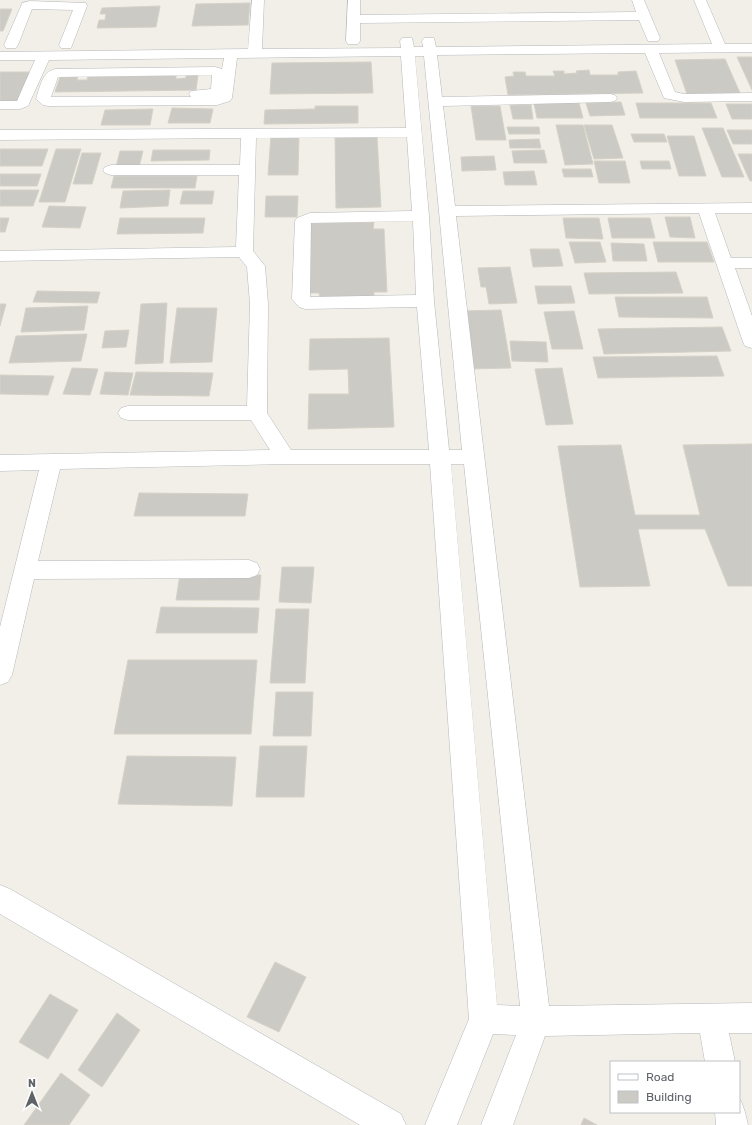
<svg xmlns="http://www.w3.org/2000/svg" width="752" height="1125" viewBox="0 0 752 1125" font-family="Rubik,sans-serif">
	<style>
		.building { fill: #cccac5; stroke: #d6d1c6 }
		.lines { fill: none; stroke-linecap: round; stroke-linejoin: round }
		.minor-casing { stroke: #b5b8bc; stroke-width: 1 }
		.minor { fill: #fff; fill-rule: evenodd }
	</style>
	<rect width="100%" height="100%" fill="#f1efe8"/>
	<path class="building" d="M250 3 248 25 192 26 196 4Z
		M160 6 156 27 97 28 99 20H105L106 14H100L102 8Z
		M0 9H12L3 31H0Z
		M737 57H752V90Z
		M725 59 740 93 687 94 675 60Z
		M371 62 373 93 270 94 272 63Z
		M589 70 590 75H618V72L636 71 643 93 508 95 505 77 514 76 513 72H525L526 76H555L553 71H564V74L577 73 576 71Z
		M0 72H33L20 102H0Z
		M176 75V79L186 78V75H198L196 90 55 92 60 77 78 76 77 80H87L88 76Z
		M621 102 625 115 590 116 586 103Z
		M534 103H579L583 118H537Z
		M636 103H711L717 118H640Z
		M726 104H752V119H732Z
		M510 105H531L533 119H513Z
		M315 106H358V123L264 124 265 110 315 109Z
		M471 106H500L506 140H476Z
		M172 108 213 109 210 123H168Z
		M153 109 150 125H101L105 110Z
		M556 125H583L593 164 565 165Z
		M584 125H612L623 158 594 159Z
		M507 127H539L540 134H509Z
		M702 128H723L744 177H722Z
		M727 130H752V144H733Z
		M631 134H664L667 142H634Z
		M271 135H299L298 175H268Z
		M377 136 381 207 336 208 335 137Z
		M667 136H694L706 176H679Z
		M539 139 541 148H510L509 140Z
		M0 149H48L42 166H0Z
		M56 149H81L65 202H39Z
		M153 150H210L209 160 151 161Z
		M544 150 547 163H514L512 151Z
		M120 151H143L139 167H116Z
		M82 153H101L92 184H73Z
		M738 154H752V181H750Z
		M494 156 496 170 462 171 461 157Z
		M594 161H625L630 183H599Z
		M640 161H669L671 169H642Z
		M562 169H591L593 177H564Z
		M534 171 537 185H505L503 172Z
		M0 174H41L37 186H0Z
		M114 176H197L195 188H111Z
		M0 190H39L33 206H0Z
		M170 190 168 206 120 208 123 191Z
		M183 191H214L212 204H180Z
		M266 196H298L297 217H265Z
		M49 206 86 207 80 228 42 227Z
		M665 217H690L695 238 670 237Z
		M0 218H9L5 232H0Z
		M120 218H205L203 233 117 234Z
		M563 218H599L603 239 566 238Z
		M608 218H650L655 238H612Z
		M307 222H374L373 229H384L387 292H374V300H320L319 293H304Z
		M569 242H600L606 262 575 263Z
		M653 242H707L714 262H658Z
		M611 243 644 244 647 261H613Z
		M530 249H559L563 266 533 267Z
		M510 267 517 303 489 304 486 287H481L478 268Z
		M676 272 683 293 589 294 584 273Z
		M535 286H571L575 303 538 304Z
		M37 291 100 292 97 303 33 302Z
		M615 297H707L713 318 619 317Z
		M167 303 163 363 135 364 141 304Z
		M0 304H6L0 326Z
		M88 306 84 330 21 332 26 308Z
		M177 308H217L212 362 170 363Z
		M501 310 511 368 467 369 462 311Z
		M574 311 583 349H552L544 312Z
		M722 327 731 351 604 354 598 329Z
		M129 330 126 347 102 348 105 331Z
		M87 334 81 361 9 363 16 336Z
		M389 338 394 427 308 429 309 394H349L348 369 309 370 310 339Z
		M510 341 546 342 548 362 512 361Z
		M717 356 724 376 598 378 593 357Z
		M72 368 98 369 90 395 63 394Z
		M562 368 573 424 546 425 535 369Z
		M105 372 133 373 128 395 100 394Z
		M136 372 213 373 209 396 130 395Z
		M0 375 54 376 48 395 0 394Z
		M752 444V586H728L705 529H638L650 586 580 587 558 446 621 445 635 515H700L683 445Z
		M139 493 248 494 245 516H134Z
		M282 567H314L311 603 279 602Z
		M180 574 261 575 259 600H176Z
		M161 607 259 608 257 633H156Z
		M276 609H309L305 683H270Z
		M128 660H257L251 734H114Z
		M276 692H313L311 736H273Z
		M260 746H307L304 797H256Z
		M127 756 236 757 232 806 118 804Z
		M275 962 306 977 279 1032 247 1017Z
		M50 994 78 1010 48 1059 19 1042Z
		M117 1013 140 1030 102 1087 78 1070Z
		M61 1073 90 1095 69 1125H24Z
		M584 1118 597 1125H581Z"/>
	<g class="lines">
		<g class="minor-casing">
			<path id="minor" d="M252 0H264L262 49 401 48 400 41 402 38H412L414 47H423L422 41 424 38H434L436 47 712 44 694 0H706L725 44H752V52L659 53 675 92 684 94 752 93V101L684 102 664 98 645 53 437 55 442 97 610 94 615 95 617 98 615 101 610 102 443 106 455 206 752 203V213H715L731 258H752V268H735L752 316V348L745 346 743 342 699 213 456 216 549 1006 752 1003V1033H729L735 1062H705L700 1033 545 1036 513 1125H481L516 1035 493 1034 457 1125H425L469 1019 430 464H285L60 469 38 561 249 560 257 563 260 569 257 575 249 578 34 579 12 675 8 682 0 685V627L39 470 0 471V455L270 450 251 420H128L121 418 118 413 121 408 128 406H247L250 304 247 267 239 257 0 261V251L236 247 239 175H111L105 173 103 170 105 167 111 165H240L241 138 0 140V130L406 128 401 56 237 58 232 98 230 101 217 105 48 106 43 105 36 99C40 87 42 72 55 69L215 67 222 69 224 58 49 60 28 106 20 109H0V101H17L35 60H0V52L248 49ZM415 56H424L462 450H449L434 301 429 216ZM212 75 211 89 191 91 189 94 191 97H51L58 77ZM407 137 412 211 310 213 297 218 295 221 292 299 299 307 305 309 417 307 429 450H291L267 413 268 304 265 266 253 251 256 138ZM413 221 416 295 310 297 311 223ZM451 464H464L520 1006 497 1005Z
				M348 0H360V15L636 12 632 0H644L660 38 658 41H648L639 20 360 23V41L358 44H348L346 41Z
				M30 1 86 3 87 6 71 48H61L59 45 73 10 32 9 18 45 16 48H6L4 45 21 6 22 3Z
				M0 885 10 889 401 1114 406 1125H360L0 914Z
				M739 1100 741 1101 745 1112 748 1125H716L715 1112H739Z"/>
		</g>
		<use href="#minor" class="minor"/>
	</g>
	<rect x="610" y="1061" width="130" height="52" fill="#ffffff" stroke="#bfc1c3"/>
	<rect x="618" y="1074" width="20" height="6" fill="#ffffff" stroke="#bfc1c3"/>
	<text x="646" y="1081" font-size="12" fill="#5f6368">Road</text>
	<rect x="618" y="1091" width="20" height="12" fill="#cccac5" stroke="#bfc1c3"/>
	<text x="646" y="1101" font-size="12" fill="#5f6368">Building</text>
	<g transform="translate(32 1093)" stroke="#ffffff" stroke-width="3" paint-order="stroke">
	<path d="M0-3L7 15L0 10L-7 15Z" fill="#5f6368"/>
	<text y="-6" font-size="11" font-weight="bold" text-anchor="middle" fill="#5f6368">N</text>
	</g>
</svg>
